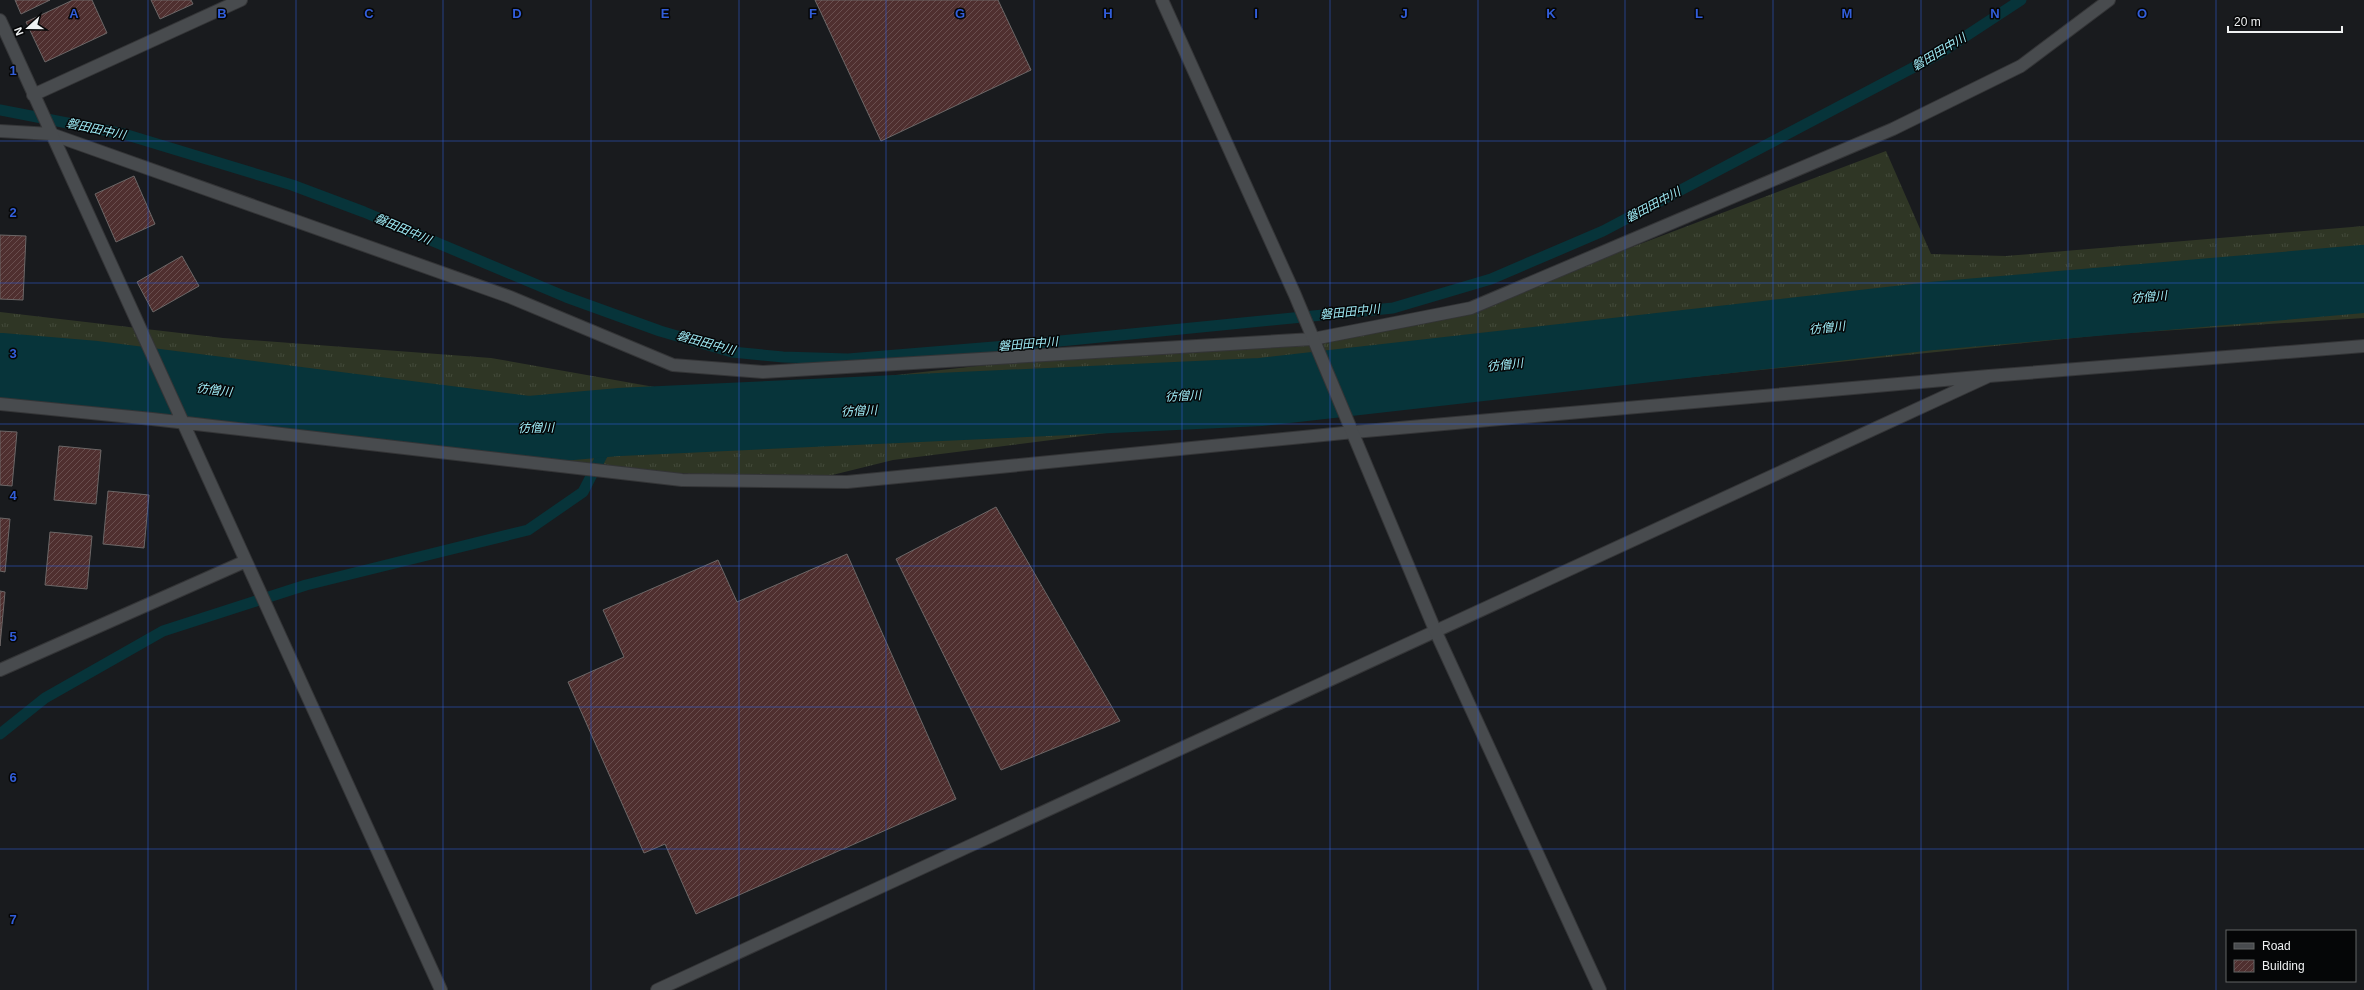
<svg xmlns="http://www.w3.org/2000/svg" width="2364" height="990" viewBox="0 0 2364 990" font-family="Arial,'Noto Sans JP',sans-serif">
	<style>
		.grass { fill: url(#grass-tufts) }
		.lines { fill: none; stroke-linecap: round; stroke-linejoin: round }
		.stream { stroke: #07343a; stroke-width: 11 }
		.river { stroke: #07343a; stroke-width: 68 }
		.building { fill: url(#building-hatch); stroke: #6c6767 }
		.lane-casing { stroke: #343537; stroke-width: 14 }
		.street-casing { stroke: #343537; stroke-width: 14 }
		.secondary-casing { stroke: #343537; stroke-width: 14 }
		.lane { stroke: #484b4e; stroke-width: 12 }
		.street { stroke: #484b4e; stroke-width: 12 }
		.secondary { stroke: #484b4e; stroke-width: 12 }
		.grid { fill: none; stroke: #325edb; stroke-width: 1; stroke-opacity: 0.55 }
		.labels { text-anchor: middle; dominant-baseline: central; stroke-width: 3; stroke-linejoin: round; paint-order: stroke }
		.water-label { font-size: 12px; font-style: italic; fill: #9fecf7; stroke: #050607 }
		.grid-label { font-size: 13px; text-anchor: middle; font-weight: bold; fill: #325edb; stroke: #050607; stroke-width: 3; stroke-linejoin: round; paint-order: stroke }
	</style>
	<defs>
		<pattern id="grass-tufts" width="24" height="20" patternUnits="userSpaceOnUse"><rect width="24" height="20" fill="#2f3625"/><path d="M3 7l-1-3M5 7V3M7 7l1-3M15 17l-1-3M17 17v-4M19 17l1-3" fill="none" stroke="#434a3a"/></pattern>
		<pattern id="building-hatch" width="6" height="6" patternUnits="userSpaceOnUse"><rect width="6" height="6" fill="#4f2f2f"/><path d="M-1 1l2-2M0 6l6-6M5 7l2-2" fill="none" stroke="#694e4e"/></pattern>
	</defs>
	<rect width="100%" height="100%" fill="#191b1e"/>
	<path class="grass" d="M1886 151 1931 254 2006 256 2364 226V318L2113 334 1303 417 1114 432 893 460 808 481 527 464 0 404V312L223 338 491 358 705 396 1104 352 1313 339 1471 308Z"/>
	<g class="lines">
		<path class="stream" d="M0 110 124 134 292 185 364 212 566 297 660 331 732 352 783 357 848 359 1030 344 1393 308 1491 279 1603 231 1937 55 2021 0
			M0 734 45 698 163 631 306 585 528 530 583 492 619 422"/>
		<path class="river" d="M0 367 95 375 528 430 619 422 1261 392 1932 316 2364 279"/>
	</g>
	<path class="building" d="M15 0H50L21 14Z
		M73 0H92L107 33 45 62 26 22Z
		M151 0H191L193 4 160 19Z
		M815 0H998L1031 70 881 141Z
		M134 176 155 224 116 242 95 194Z
		M0 235 26 236 23 300 0 299Z
		M182 256 199 286 153 312 137 282Z
		M0 431 17 432 12 486 0 485Z
		M59 446 101 450 96 504 54 500Z
		M108 491 149 495 144 548 103 544Z
		M996 507 1120 721 1001 770 896 559Z
		M0 518 10 519 5 572 0 571Z
		M50 532 92 536 87 589 45 585Z
		M847 554 956 799 696 914 665 844 644 853 568 682 624 657 603 610 718 560 737 602Z
		M0 591 5 592 0 646Z"/>
	<g class="lines">
		<g class="lane-casing">
			<path id="lane" d="M51 134 510 297 673 365 763 372 1313 339"/>
		</g>
		<g class="street-casing">
			<path id="street" d="M0 20 441 990
				M33 95 241 0
				M0 131 51 134
				M1313 339 1471 308 1893 129 2021 66 2109 0
				M0 404 152 419 682 480 847 482 1354 432 1989 376
				M0 670 246 561
				M657 990 1989 376 2364 346"/>
		</g>
		<g class="secondary-casing">
			<path id="secondary" d="M1162 0 1295 295 1435 630 1600 990"/>
		</g>
		<use href="#lane" class="lane"/>
		<use href="#street" class="street"/>
		<use href="#secondary" class="secondary"/>
	</g>
	<path class="grid" d="M148 0V990M296 0V990M443 0V990M591 0V990M739 0V990M886 0V990M1034 0V990M1182 0V990M1330 0V990M1478 0V990M1625 0V990M1773 0V990M1921 0V990M2068 0V990M2216 0V990M0 141H2364M0 283H2364M0 424H2364M0 566H2364M0 707H2364M0 849H2364"/>
	<g class="labels">
		<g class="water-label">
			<text transform="translate(1939 52) rotate(-31)">磐田田中川</text>
			<text transform="translate(96 129) rotate(12)">磐田田中川</text>
			<text transform="translate(1653 205) rotate(-28)">磐田田中川</text>
			<text transform="translate(403 229) rotate(23)">磐田田中川</text>
			<text transform="translate(2149 297) rotate(-5)">彷僧川</text>
			<text transform="translate(1350 312) rotate(-6)">磐田田中川</text>
			<text transform="translate(1827 328) rotate(-6)">彷僧川</text>
			<text transform="translate(706 343) rotate(15)">磐田田中川</text>
			<text transform="translate(1028 344) rotate(-5)">磐田田中川</text>
			<text transform="translate(1505 365) rotate(-6)">彷僧川</text>
			<text transform="translate(214 390) rotate(7)">彷僧川</text>
			<text transform="translate(1183 396) rotate(-3)">彷僧川</text>
			<text transform="translate(859 411) rotate(-3)">彷僧川</text>
			<text transform="translate(536 428) rotate(-1)">彷僧川</text>
		</g>
	</g>
	<g class="grid-label">
		<text x="74" y="18">A</text>
		<text x="222" y="18">B</text>
		<text x="369" y="18">C</text>
		<text x="517" y="18">D</text>
		<text x="665" y="18">E</text>
		<text x="813" y="18">F</text>
		<text x="960" y="18">G</text>
		<text x="1108" y="18">H</text>
		<text x="1256" y="18">I</text>
		<text x="1404" y="18">J</text>
		<text x="1551" y="18">K</text>
		<text x="1699" y="18">L</text>
		<text x="1847" y="18">M</text>
		<text x="1995" y="18">N</text>
		<text x="2142" y="18">O</text>
		<text x="13" y="75">1</text>
		<text x="13" y="217">2</text>
		<text x="13" y="358">3</text>
		<text x="13" y="500">4</text>
		<text x="13" y="641">5</text>
		<text x="13" y="782">6</text>
		<text x="13" y="924">7</text>
	</g>
	<rect x="2226" y="930" width="130" height="52" fill="#050607" stroke="#636465"/>
	<rect x="2234" y="943" width="20" height="6" fill="#484b4e" stroke="#636465"/>
	<text x="2262" y="950" font-size="12" fill="#eff1f2">Road</text>
	<rect x="2234" y="960" width="20" height="12" fill="url(#building-hatch)" stroke="#636465"/>
	<text x="2262" y="970" font-size="12" fill="#eff1f2">Building</text>
	<g transform="translate(28 28) rotate(249)" stroke="#050607" stroke-width="3" paint-order="stroke">
	<path d="M0-3L7 15L0 10L-7 15Z" fill="#eff1f2"/>
	<text y="-6" font-size="11" font-weight="bold" text-anchor="middle" fill="#eff1f2">N</text>
	</g>
	<path d="M2228 26v6h114v-6" fill="none" stroke="#eff1f2" stroke-width="2"/>
	<text x="2234" y="26" font-size="12" fill="#eff1f2" stroke="#050607" stroke-width="3" paint-order="stroke">20 m</text>
</svg>
